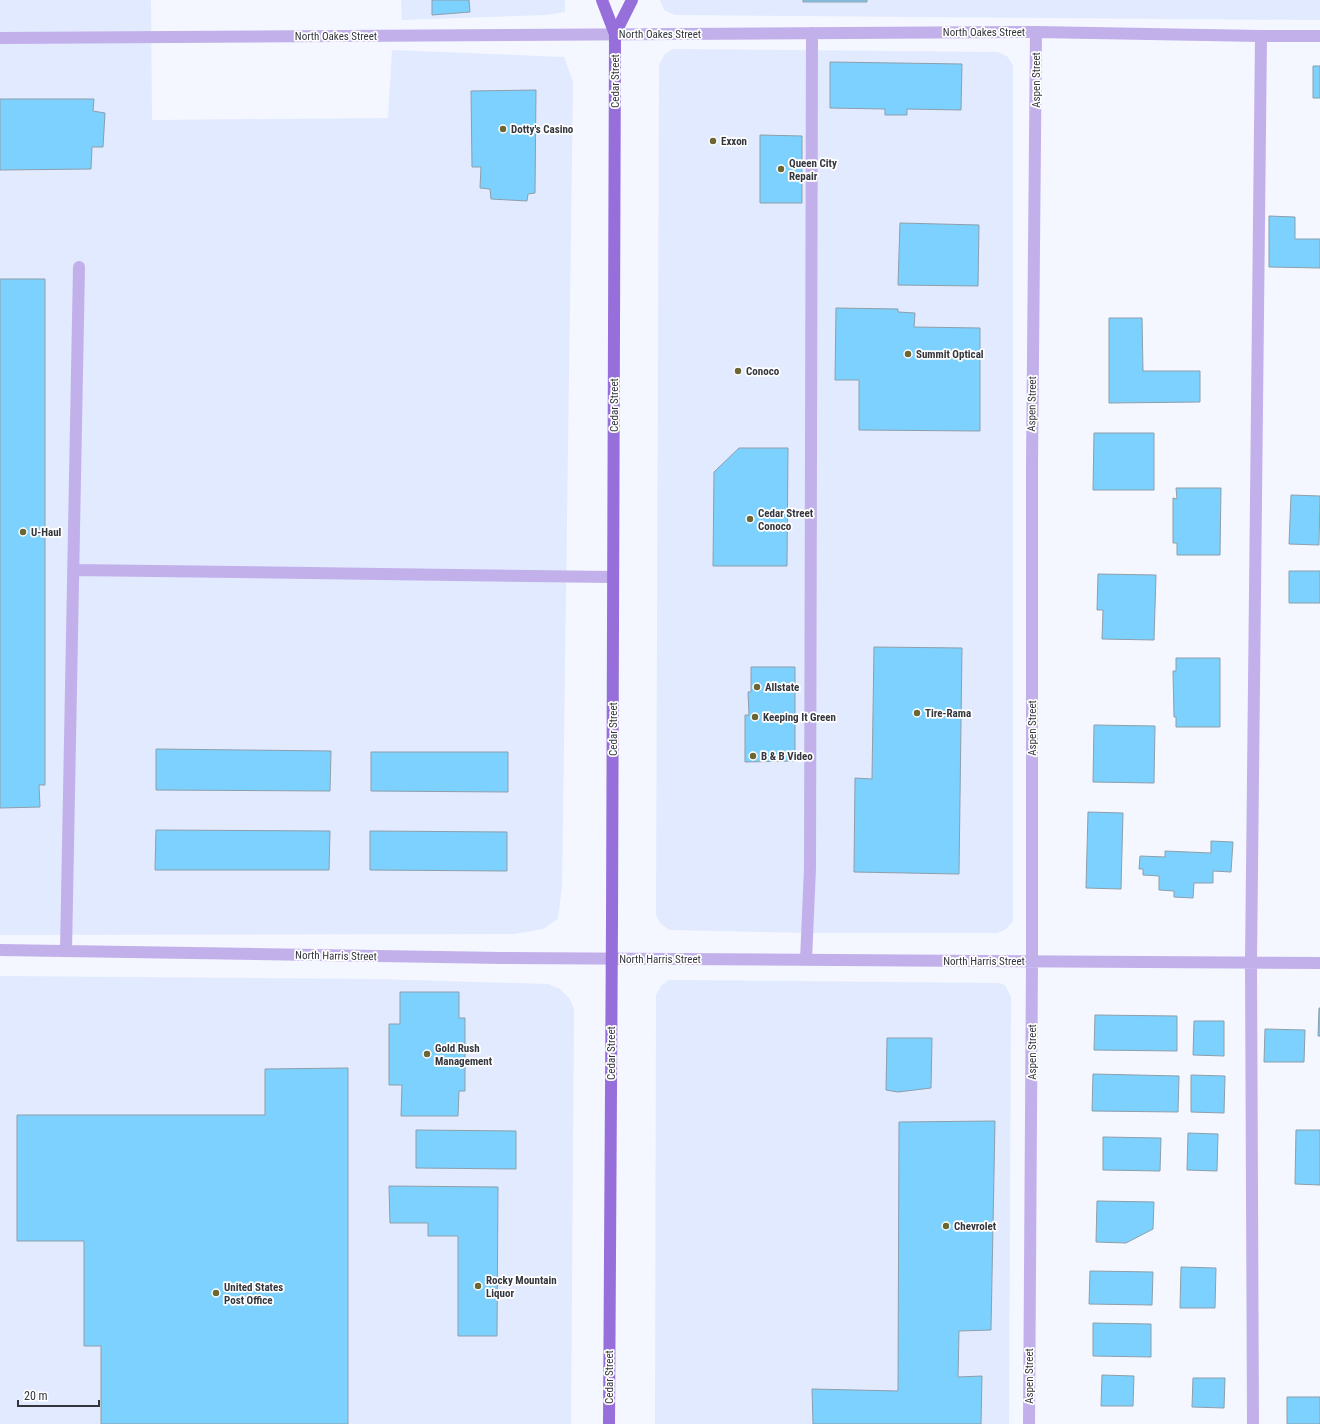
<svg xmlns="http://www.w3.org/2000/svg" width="1320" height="1424" viewBox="0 0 1320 1424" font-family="'Roboto Condensed',sans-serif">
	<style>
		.built { fill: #e1eafe }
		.building { fill: #7dd1fe; stroke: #8d9faa }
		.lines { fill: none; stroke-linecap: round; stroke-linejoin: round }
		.minor { stroke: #c2b0eb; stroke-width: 12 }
		.major { stroke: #976fdb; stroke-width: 12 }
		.poi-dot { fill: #6c6633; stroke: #fff; stroke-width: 1.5 }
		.labels { text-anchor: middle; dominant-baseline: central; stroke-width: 3.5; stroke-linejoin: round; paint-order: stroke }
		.street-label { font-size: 11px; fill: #33363d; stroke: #fff }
		.poi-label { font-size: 11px; font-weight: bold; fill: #33363d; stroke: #fff; text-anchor: start }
	</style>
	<rect width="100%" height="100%" fill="#f4f7ff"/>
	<path class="built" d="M0 0H151L152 120 388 118 392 50 564 57 573 82 562 886 558 919 543 929 514 934 0 935Z
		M401 0H565V12L547 15 402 20Z
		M660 0H1320V20L675 15 664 10Z
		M673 49 998 52 1008 57 1013 66V921L1006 929 997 933H808L669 930 660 923 656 915 659 65 665 54Z
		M0 976 375 979 548 984 560 989 569 998 574 1008 571 1424H0Z
		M669 980 998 983 1005 985 1011 997 1009 1424H655L656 995 661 986Z"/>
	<path class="building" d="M432 0H469L470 12 432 15Z
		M803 0H867V2H803Z
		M830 62 962 64 961 110 907 109V115H885V109L830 108Z
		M1313 66H1320V98H1313Z
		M536 90 535 193 528 194 527 201 491 199 490 189 480 188 481 167H472L471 91Z
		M0 99H94L93 111 105 113 103 147H92L91 169 0 170Z
		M760 135 802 136V203H760Z
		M1269 216 1295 217V239H1320V268L1269 267Z
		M900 223 979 225 978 286 898 285Z
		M0 279H45V785H39L40 807 0 808Z
		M836 308 898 309V312L915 313 914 327 980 328V431L859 430V380H835Z
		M1109 318H1142L1143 371H1200V402L1109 403Z
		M1094 433H1154V490H1093Z
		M739 448H788L787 566H713L714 472Z
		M1176 488H1221L1220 555H1177V543H1173V498L1177 499Z
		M1291 495 1320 496 1319 545 1289 544Z
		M1289 571H1320V603H1289Z
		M1098 574 1156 575 1154 640 1102 639 1103 610H1097Z
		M874 647 962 648 959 874 854 872 855 778 872 779Z
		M1176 658H1220V727H1176V717H1174L1173 671H1176Z
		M751 667H795V761L745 762V715H749L748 692H751Z
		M1094 725 1155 726 1154 783 1093 782Z
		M156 749 331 751 330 791 156 790Z
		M371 752H508V792L371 791Z
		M1088 812 1123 813 1121 889 1086 888Z
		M156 830 330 831 329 870H155Z
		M370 831 507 832V871L370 870Z
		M1211 841 1233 842 1231 872 1213 871V883H1194L1193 898 1174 897V891L1159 890V876L1143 875V869H1139L1140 856 1165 857V851L1211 853Z
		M400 992H459V1018H465V1091H459L458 1116H401L402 1085H389V1024H400Z
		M1319 1008H1320V1036H1318Z
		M1095 1015 1177 1016V1051L1094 1050Z
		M1194 1021H1224V1056L1193 1055Z
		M1265 1029 1305 1030 1304 1062H1264Z
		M887 1038H932L931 1088 898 1092 886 1090Z
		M348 1068V1424H101V1346H84V1241H17V1115H265V1069Z
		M1093 1074 1179 1076 1178 1112 1092 1111Z
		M1191 1075 1225 1076 1224 1113 1191 1112Z
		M995 1121 991 1330 959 1331 958 1377 982 1376 981 1424H813L812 1389 898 1391 899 1122Z
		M416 1130 516 1131V1169L416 1168Z
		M1296 1130H1320V1185L1295 1184Z
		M1188 1133 1218 1134 1217 1171 1187 1170Z
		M1103 1137 1161 1138 1160 1171 1103 1170Z
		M389 1186 498 1187 497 1336H458V1236H428V1223H390Z
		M1097 1201 1154 1202 1153 1229 1126 1243 1096 1242Z
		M1181 1267 1216 1268 1215 1308H1180Z
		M1090 1271 1153 1272 1152 1305 1089 1304Z
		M1093 1323 1151 1324V1357L1093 1356Z
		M1102 1375 1134 1376 1133 1406H1101Z
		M1193 1378H1225L1224 1408 1192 1407Z
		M1287 1397H1320V1424H1287Z"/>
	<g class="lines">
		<path class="minor" d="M0 38 1036 32 1261 36H1320
			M74 570 613 577
			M0 950 502 958 1320 963
			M66 951 79 267
			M806 960 810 868 812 33
			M1029 1424 1032 961V465L1036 32
			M1253 1424 1251 962 1261 36"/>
		<path class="major" d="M602 0 615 34 612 921 609 1424
			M615 34 632 0"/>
	</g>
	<g class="poi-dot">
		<circle cx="503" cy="129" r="4"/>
		<circle cx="713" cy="141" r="4"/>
		<circle cx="781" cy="169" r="4"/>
		<circle cx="908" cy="354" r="4"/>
		<circle cx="738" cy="371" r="4"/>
		<circle cx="750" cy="519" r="4"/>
		<circle cx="23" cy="532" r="4"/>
		<circle cx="757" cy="687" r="4"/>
		<circle cx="917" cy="713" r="4"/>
		<circle cx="755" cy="717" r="4"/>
		<circle cx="753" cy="756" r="4"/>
		<circle cx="427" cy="1054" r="4"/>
		<circle cx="946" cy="1226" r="4"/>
		<circle cx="478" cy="1286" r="4"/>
		<circle cx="216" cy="1293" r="4"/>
	</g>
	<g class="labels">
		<g class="street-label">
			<text x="984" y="32">North Oakes Street</text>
			<text x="660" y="34">North Oakes Street</text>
			<text x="336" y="36">North Oakes Street</text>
			<text transform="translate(1036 80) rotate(-90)">Aspen Street</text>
			<text transform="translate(615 81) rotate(-90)">Cedar Street</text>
			<text transform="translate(1032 404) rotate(-89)">Aspen Street</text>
			<text transform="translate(614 405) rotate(-90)">Cedar Street</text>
			<text transform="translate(1032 728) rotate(-90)">Aspen Street</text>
			<text transform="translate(613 729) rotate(-90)">Cedar Street</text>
			<text transform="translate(336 956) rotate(1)">North Harris Street</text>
			<text x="660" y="959">North Harris Street</text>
			<text x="984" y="961">North Harris Street</text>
			<text transform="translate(1032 1052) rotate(-90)">Aspen Street</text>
			<text transform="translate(611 1053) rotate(-90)">Cedar Street</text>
			<text transform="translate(1029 1376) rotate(-90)">Aspen Street</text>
			<text transform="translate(609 1377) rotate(-90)">Cedar Street</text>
		</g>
		<g class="poi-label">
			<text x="511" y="129">Dotty's Casino</text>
			<text x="721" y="141">Exxon</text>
			<text x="789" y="163">Queen City<tspan x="789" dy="13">Repair</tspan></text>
			<text x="916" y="354">Summit Optical</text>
			<text x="746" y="371">Conoco</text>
			<text x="758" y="513">Cedar Street<tspan x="758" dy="13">Conoco</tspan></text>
			<text x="31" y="532">U-Haul</text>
			<text x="765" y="687">Allstate</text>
			<text x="925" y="713">Tire-Rama</text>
			<text x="763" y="717">Keeping It Green</text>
			<text x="761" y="756">B &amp; B Video</text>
			<text x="435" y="1048">Gold Rush<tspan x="435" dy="13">Management</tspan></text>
			<text x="954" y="1226">Chevrolet</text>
			<text x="486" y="1280">Rocky Mountain<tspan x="486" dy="13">Liquor</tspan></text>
			<text x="224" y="1287">United States<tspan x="224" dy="13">Post Office</tspan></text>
		</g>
	</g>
	<path d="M18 1400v6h81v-6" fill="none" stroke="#33363d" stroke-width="2"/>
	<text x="24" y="1400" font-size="12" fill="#33363d" stroke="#ffffff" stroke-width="3" paint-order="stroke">20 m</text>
</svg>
